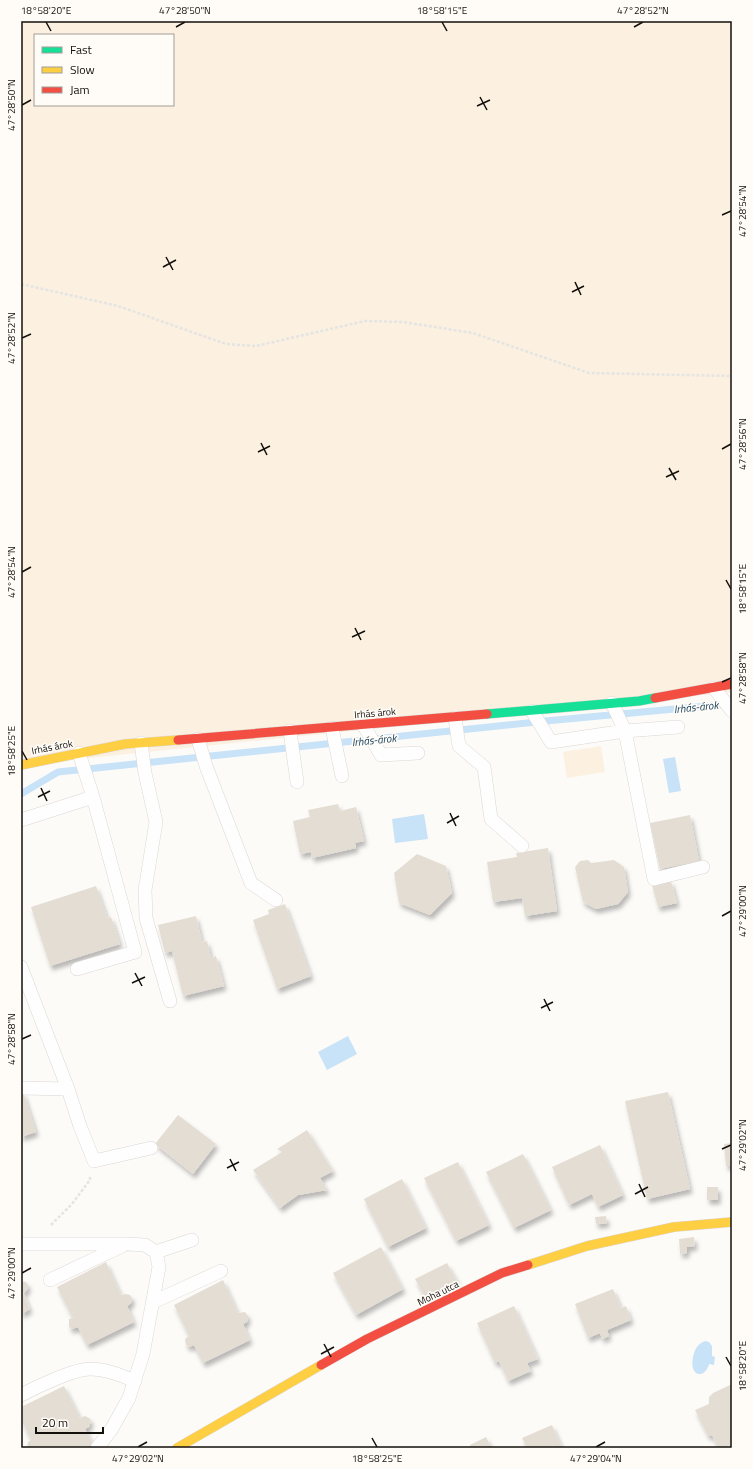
<svg xmlns="http://www.w3.org/2000/svg" width="753" height="1469" viewBox="0 0 753 1469" font-family="'Titillium Web',sans-serif">
	<style>
		.green { fill: #fcf0e0; fill-rule: evenodd }
		.water { fill: #c8e2f7 }
		.lines { fill: none; stroke-linecap: round; stroke-linejoin: round }
		.stream { stroke: #c8e2f7; stroke-width: 7 }
		.building { fill: #e4ddd4; filter: url(#shadow) }
		.lane-casing { stroke: #dad7d4; stroke-width: 14 }
		.fast-casing { stroke: #dad7d4; stroke-width: 10 }
		.slow-casing { stroke: #dad7d4; stroke-width: 10 }
		.jam-casing { stroke: #dad7d4; stroke-width: 10 }
		.path { stroke: #e4e4e3; stroke-width: 2.5; stroke-dasharray: 3 2; stroke-linecap: butt }
		.lane { stroke: #fffefe; stroke-width: 13 }
		.fast { stroke: #16e098; stroke-width: 9 }
		.slow { stroke: #ffcf43; stroke-width: 9 }
		.jam { stroke: #f24e42; stroke-width: 9 }
		.ticks { fill: none; stroke: #13100c; stroke-width: 1.5 }
		.labels { text-anchor: middle; dominant-baseline: central; stroke-width: 3.5; stroke-linejoin: round; paint-order: stroke }
		.street-label { font-size: 10px; fill: #13100c; stroke: #fffbf6 }
		.water-label { font-size: 11px; font-style: italic; fill: #0c3b59; stroke: #fffbf6 }
		.neatline { fill: none; stroke: #13100c; stroke-width: 1.5 }
		.ticks-label { font-size: 10px; text-anchor: middle; fill: #13100c }
	</style>
	<defs>
		<filter id="shadow"><feDropShadow dx="2.5" dy="4.5" stdDeviation="2" flood-color="#0004"/></filter>
	</defs>
	<rect width="100%" height="100%" fill="#fdfbf8"/>
	<path class="green" d="M21 21H732V692L21 765ZM35 35H173V105H35Z
		M601 746 605 772 567 778 563 752Z"/>
	<path class="water" d="M675 757 681 791 669 793 663 759Z
		M424 814 428 839 395 843 392 819Z
		M348 1036 357 1054 327 1070 318 1052Z
		M705 1341 709 1342 712 1346V1356L715 1357 714 1365 709 1364C708 1370 701 1378 695 1372 690 1367 693 1352 697 1347 699 1344 701 1343 705 1341Z"/>
	<g class="lines">
		<path class="stream" d="M21 794 58 772 546 721 728 704"/>
	</g>
	<path class="building" d="M338 804 340 811 356 807 364 841 355 843 356 848 312 858 311 852 300 854 293 821 310 817 308 810Z
		M690 815 699 861 660 869 650 823Z
		M548 848 557 911 525 916 522 898 493 902 487 862 517 857 516 853Z
		M417 854 446 866 452 893 430 915 399 903 394 873Z
		M588 860 591 863 614 860 624 867 628 892 618 904 596 909 583 902 575 867 580 861Z
		M671 881 677 903 658 907 652 885Z
		M96 886 107 918 111 917 120 944 50 966 31 907Z
		M285 904 311 976 277 989 253 920 269 914 268 910Z
		M196 916 202 942 207 941 211 958 216 956 224 986 183 996 172 951 165 953 158 925Z
		M21 1092H23L36 1132 21 1137Z
		M668 1092 690 1189 647 1199 625 1101Z
		M178 1115 216 1144 193 1174 155 1144Z
		M307 1130 333 1171 320 1178 327 1190 298 1195 280 1208 253 1170 282 1152 277 1149Z
		M732 1143V1166H726L724 1144Z
		M600 1145 623 1195 598 1207 592 1194 569 1205 552 1167Z
		M523 1154 551 1210 514 1228 486 1172Z
		M458 1162 489 1225 456 1241 424 1178Z
		M402 1179 426 1228 388 1247 364 1199Z
		M707 1187H718V1200H707Z
		M606 1216 607 1223 596 1224 595 1217Z
		M694 1237 695 1246 687 1247V1253L680 1254 679 1239Z
		M381 1247 403 1289 356 1315 333 1273Z
		M106 1262 121 1295 126 1294 130 1295 132 1298V1301L130 1304 127 1306 134 1322 87 1345 78 1327 72 1329 69 1327V1319L73 1318 57 1287Z
		M447 1263 457 1281 425 1297 415 1279Z
		M223 1280 238 1313 245 1312 248 1316 247 1322 243 1324 250 1340 203 1363 194 1345 189 1347 186 1345 185 1339 189 1336 174 1305Z
		M21 1281 26 1282 28 1285V1288L26 1291 23 1293 30 1309 21 1314Z
		M613 1289 621 1308 626 1306 631 1320 607 1330 609 1336 602 1339 600 1333 588 1338 575 1304Z
		M514 1306 538 1359 527 1363 531 1371 508 1381 499 1361 495 1363 477 1323Z
		M732 1384V1448H718L712 1435 708 1436 695 1410 709 1404V1397L713 1393Z
		M64 1386 80 1418 85 1416 89 1418 91 1420 89 1427 85 1429 93 1444 86 1448H27L28 1442 31 1440 21 1419V1407Z
		M552 1425 562 1448H527L522 1438Z
		M486 1437 490 1445 484 1448H471L470 1445Z"/>
	<g class="lines">
		<g class="lane-casing">
			<path id="lane" d="M714 688 732 711
				M612 703 625 731 654 879 703 867
				M532 711 551 742 625 731 678 727
				M455 718 459 746 484 767 491 819 522 846
				M364 726 381 755 418 753
				M332 728 342 776
				M290 731 297 782
				M198 739 206 766 251 883 276 900
				M141 743 145 773 156 822 145 890 146 918 170 1001
				M21 820 93 797 79 753
				M21 967 68 1089 80 1126 94 1161 151 1148
				M77 969 135 952 93 797
				M21 1088 68 1089
				M21 1244H127L145 1245 156 1252 159 1267 143 1354 129 1398 111 1430 97 1448
				M156 1252 192 1240
				M50 1280 122 1246
				M153 1302 221 1271
				M21 1395C36 1387 74 1369 90 1369 106 1369 120 1375 135 1381"/>
		</g>
		<g class="fast-casing">
			<path id="fast" d="M487 714 639 701 655 698"/>
		</g>
		<g class="slow-casing">
			<path id="slow" d="M21 765 125 744 178 740
				M528 1265 587 1246 674 1227 732 1222
				M177 1448 321 1365"/>
		</g>
		<g class="jam-casing">
			<path id="jam" d="M655 698 732 684
				M178 740 487 714
				M321 1365 367 1339 502 1273 528 1265"/>
		</g>
		<path class="path" d="M21 284 118 306 226 344 256 346 365 321 403 322 473 333 589 373 732 376
			M51 1225 72 1204 90 1180V1177"/>
		<use href="#lane" class="lane"/>
		<use href="#fast" class="fast"/>
		<use href="#slow" class="slow"/>
		<use href="#jam" class="jam"/>
	</g>
	<path class="ticks" d="M46 22 51 31M442 22 447 31M176 27 185 22M634 27 643 22M480 97 487 110M22 105 31 100M477 106 490 100M722 215 731 211M166 257 173 270M163 267 176 260M575 282 581 295M572 292 584 286M22 338 31 334M261 443 267 455M722 449 731 444M258 452 270 446M669 468 676 480M666 477 679 471M22 572 31 567M726 580 731 589M355 628 361 640M352 637 365 631M722 682 731 678M22 751 27 760M41 788 47 801M38 797 50 791M450 813 456 826M447 823 459 816M722 916 731 911M135 973 142 986M132 983 145 977M544 999 550 1011M541 1008 553 1002M22 1039 31 1035M722 1149 731 1145M230 1159 236 1171M227 1168 239 1162M639 1184 645 1197M635 1194 648 1187M22 1273 31 1268M324 1344 331 1357M321 1354 334 1347M726 1357 731 1366M372 1438 377 1447M138 1447 147 1442M596 1447 605 1442"/>
	<g class="labels">
		<g class="street-label">
			<text transform="translate(375 713) rotate(-5)">Irhás árok</text>
			<text transform="translate(52 747) rotate(-11)">Irhás árok</text>
			<text transform="translate(438 1293) rotate(-26)">Moha utca</text>
		</g>
		<g class="water-label">
			<text transform="translate(696 707) rotate(-6)">Irhás-árok</text>
			<text transform="translate(374 740) rotate(-6)">Irhás-árok</text>
		</g>
	</g>
	<rect width="753" height="1469" fill="none" stroke="#fffbf6" stroke-width="44"/>
	<rect x="34" y="34" width="140" height="72" fill="#fffbf6" stroke="#a19d98"/>
	<rect x="42" y="47" width="20" height="6" fill="#16e098" stroke="#a19d98"/>
	<text x="70" y="54" font-size="12" fill="#13100c">Fast</text>
	<rect x="42" y="67" width="20" height="6" fill="#ffcf43" stroke="#a19d98"/>
	<text x="70" y="74" font-size="12" fill="#13100c">Slow</text>
	<rect x="42" y="87" width="20" height="6" fill="#f24e42" stroke="#a19d98"/>
	<text x="70" y="94" font-size="12" fill="#13100c">Jam</text>
	<path d="M36 1427v6h67v-6" fill="none" stroke="#13100c" stroke-width="2"/>
	<text x="42" y="1427" font-size="12" fill="#13100c" stroke="#fffbf6" stroke-width="3" paint-order="stroke">20 m</text>
	<rect x="22" y="22" width="709" height="1425" class="neatline"/>
	<g class="ticks-label">
		<text x="46" y="14">18°58'20"E</text>
		<text x="185" y="14">47°28'50"N</text>
		<text x="442" y="14">18°58'15"E</text>
		<text x="643" y="14">47°28'52"N</text>
		<text transform="translate(11 105) rotate(-90)" y="4">47°28'50"N</text>
		<text transform="translate(742 211) rotate(-90)" y="4">47°28'54"N</text>
		<text transform="translate(11 338) rotate(-90)" y="4">47°28'52"N</text>
		<text transform="translate(742 444) rotate(-90)" y="4">47°28'56"N</text>
		<text transform="translate(11 572) rotate(-90)" y="4">47°28'54"N</text>
		<text transform="translate(742 589) rotate(-90)" y="4">18°58'15"E</text>
		<text transform="translate(742 678) rotate(-90)" y="4">47°28'58"N</text>
		<text transform="translate(11 751) rotate(-90)" y="4">18°58'25"E</text>
		<text transform="translate(742 911) rotate(-90)" y="4">47°29'00"N</text>
		<text transform="translate(11 1039) rotate(-90)" y="4">47°28'58"N</text>
		<text transform="translate(742 1145) rotate(-90)" y="4">47°29'02"N</text>
		<text transform="translate(11 1273) rotate(-90)" y="4">47°29'00"N</text>
		<text transform="translate(742 1366) rotate(-90)" y="4">18°58'20"E</text>
		<text x="138" y="1462">47°29'02"N</text>
		<text x="377" y="1462">18°58'25"E</text>
		<text x="596" y="1462">47°29'04"N</text>
	</g>
</svg>
